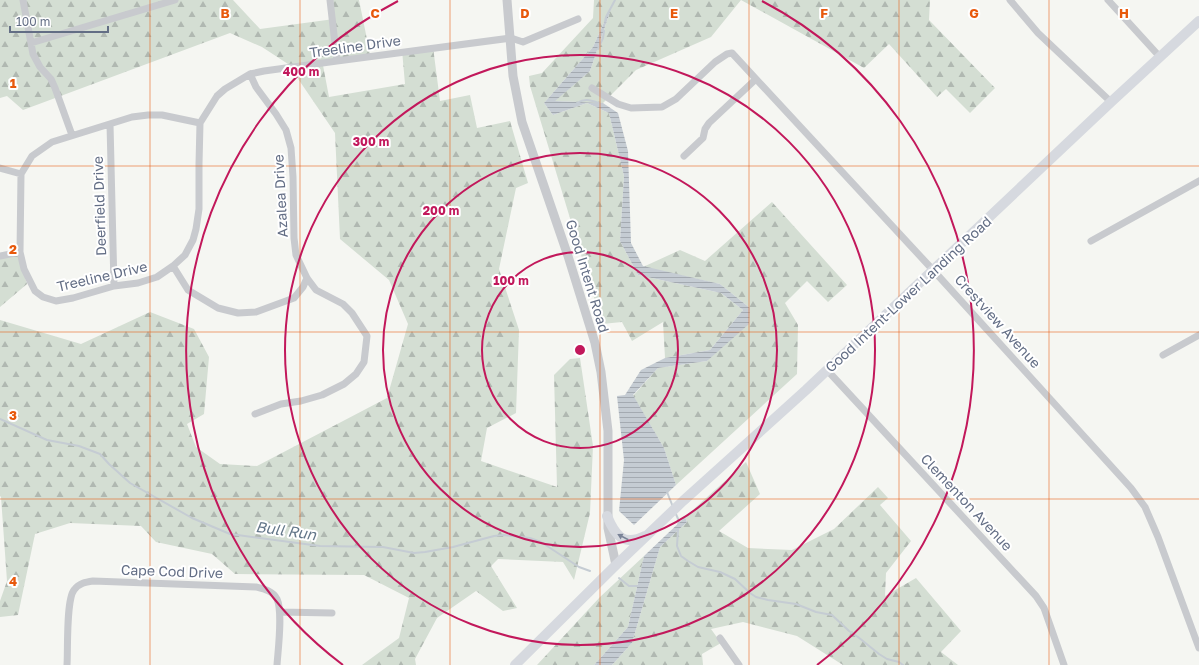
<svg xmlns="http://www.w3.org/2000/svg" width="1199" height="665" viewBox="0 0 1199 665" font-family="'Golos Text',sans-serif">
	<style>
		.forest { fill: url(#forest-firs) }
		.water { fill: url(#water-rules) }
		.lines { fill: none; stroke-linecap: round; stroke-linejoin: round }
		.stream { stroke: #c5ccd3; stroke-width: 2 }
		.minor { stroke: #c8cace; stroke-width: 7 }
		.tertiary { stroke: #c8cace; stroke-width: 9 }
		.secondary { stroke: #d6d9df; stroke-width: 10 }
		.oneway { fill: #7a8397 }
		.grid { fill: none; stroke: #e8590c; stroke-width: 1; stroke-opacity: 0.55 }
		.ring { fill: none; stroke: #c2185b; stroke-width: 2 }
		.labels { text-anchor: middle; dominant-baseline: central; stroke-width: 4; stroke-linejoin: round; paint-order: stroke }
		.street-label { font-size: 14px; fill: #636e85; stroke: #fff }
		.water-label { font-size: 15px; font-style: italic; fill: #637689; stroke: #fff }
		.grid-label { font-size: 13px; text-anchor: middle; font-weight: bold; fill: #e8590c; stroke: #fff; stroke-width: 4; stroke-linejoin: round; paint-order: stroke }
		.centre { fill: #c2185b; stroke: #fff; stroke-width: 2 }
		.ring-label { font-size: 12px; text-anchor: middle; font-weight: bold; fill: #c2185b; stroke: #fff; stroke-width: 4; stroke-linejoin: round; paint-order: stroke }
	</style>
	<defs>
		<pattern id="forest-firs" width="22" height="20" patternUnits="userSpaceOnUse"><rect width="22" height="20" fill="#d4ded3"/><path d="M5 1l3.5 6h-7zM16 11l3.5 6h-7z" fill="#b0b8b1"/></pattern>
		<pattern id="water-rules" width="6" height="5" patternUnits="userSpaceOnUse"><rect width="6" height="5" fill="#c5ccd3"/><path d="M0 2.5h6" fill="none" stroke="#a4aab1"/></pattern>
	</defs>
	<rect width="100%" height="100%" fill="#f5f6f2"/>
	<path class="forest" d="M0 0H233L260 29 334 19 332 0H359L370 54 322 60 329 97 405 84 402 50 433 47 440 101 470 95 477 128 510 121 528 183 516 188 499 269 519 330 516 413 487 428 481 461 557 487 554 375 570 359 580 358 593 446 590 513 574 580 563 562 498 559 491 566 517 608 503 611 476 591 437 618 415 659 416 665H362L399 638 409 598 364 575 235 574 212 554 156 542 141 526 70 523 35 534 18 615 0 617V601L7 581 1 497 0 496V320L81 344 150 312 194 329 209 357 204 414 187 424 196 447 220 464 257 466 387 398 408 324 389 280 340 239 335 133 288 64 262 47 230 33 23 110 7 96 0 98Z
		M594 0H614L593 47 544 103 553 115 587 103 609 113 624 176 620 241 638 275 721 293 743 310 710 350 665 358 663 322 632 341 622 322 602 324 530 86 529 76 542 73 593 18Z
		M614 0H930L929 20 995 88 970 113 946 89 937 97 889 44 864 68 741 0 711 37 636 70 603 103 554 101 590 71Z
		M772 202 847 285 828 302 807 281 785 303 798 325 797 374 676 485 664 448 633 396 658 368 707 361 750 308 720 284 643 267 680 250 705 261Z
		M18 254 27 284 0 307V255Z
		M746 462 760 494 719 531 748 548 792 550 834 529 878 487 888 498 880 505 911 541 886 573 885 596 916 578 961 631 941 652 958 665H843L797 636 743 622 711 629 721 643 702 654 703 665H612L632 643 660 547 687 522 685 517Z
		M644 556 628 627 594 665H537L600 597Z"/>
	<path class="water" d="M614 0 590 71 555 101 603 103 618 113 628 151 631 243 643 266 720 284 750 308 749 324 707 361 658 368 633 395 664 448 676 485 634 525 619 511 624 460 617 396 625 395 641 370 665 358 710 350 743 310 721 293 638 275 620 241 624 176 609 113 587 103 553 115 544 103 593 47Z
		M685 517 687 522 660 547 632 643 612 665H594L628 627 644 556Z"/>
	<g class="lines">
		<path class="stream" d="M605 22 606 17 615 0
			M598 49 603 38 604 31
			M577 103C585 98 590 100 599 103
			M0 419 47 440 79 446 100 454 109 464 130 483 192 518 230 534 320 546 383 547 414 553 425 552 453 547 494 536 503 535 530 538 541 542 579 567 590 571
			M667 492 673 507
			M675 512 679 521 678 525
			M678 530 677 546 681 556 688 561 698 567 720 572 735 579 750 593 756 597 768 600 796 604 816 612 832 615 849 631 858 637 879 654 887 659 899 662 903 665
			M619 578 629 586H639"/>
		<path class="minor" d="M23 0 33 54 40 67 51 79 55 88 72 135
			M330 0 337 61
			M1010 0 1038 33 1111 102
			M1108 0 1160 57
			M31 43 175 0
			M250 74 256 87 276 114 286 130 291 148 293 177 294 238 296 255 307 278 316 290 343 304 352 313 367 336 364 362 356 374 344 384 322 395 301 401 281 404 255 414
			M592 88 618 104 631 108 662 107 676 99 715 62 727 54 732 53 933 270 1131 488 1145 507 1158 537 1199 648
			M200 123 162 115H148L132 117 52 142 32 156 21 174 20 252 24 269 35 291 43 297 56 301 73 298 114 286 138 283 157 277 173 266 185 255 193 240 196 229 199 209V164L200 123 217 96 225 89 250 74 264 71 337 61 511 38 523 42 578 19
			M110 124 114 286
			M684 156 703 138 705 129 709 123 756 79
			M0 168 21 174
			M1091 241 1199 181
			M0 256 20 252
			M173 266 188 290 218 308 238 313 256 312 294 298 303 287 307 278
			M1163 355 1199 335
			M827 370 1036 596 1044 608 1064 665
			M280 612 332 613
			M720 638 739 665
			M67 665C68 650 66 600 74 590 79 583 86 582 93 581L256 587C264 589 273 591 277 599 283 612 278 650 277 665"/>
		<path class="tertiary" d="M507 0 513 76 522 122 568 256 595 343 601 372 608 431V528L616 565"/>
		<path class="secondary" d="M607 516C615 535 623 547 645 536
			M515 665 616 565 683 501 806 390 1111 102 1199 21"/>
	</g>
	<defs><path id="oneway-solid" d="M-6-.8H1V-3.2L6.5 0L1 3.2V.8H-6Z"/></defs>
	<use class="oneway" href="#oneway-solid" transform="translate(623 537) rotate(-153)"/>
	<path class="grid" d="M150 0V665M300 0V665M450 0V665M600 0V665M749 0V665M899 0V665M1049 0V665M0 166H1199M0 332H1199M0 499H1199"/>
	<g class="ring">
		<circle cx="580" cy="350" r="98"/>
		<circle cx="580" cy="350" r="197"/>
		<circle cx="580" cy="350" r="295"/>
		<path d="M343 665A394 394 0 0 1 398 1M762 1A394 394 0 0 1 817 665"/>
	</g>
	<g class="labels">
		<g class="street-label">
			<text transform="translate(355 46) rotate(-8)">Treeline Drive</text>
			<text transform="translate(280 196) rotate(-93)">Azalea Drive</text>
			<text transform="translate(99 206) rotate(-92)">Deerfield Drive</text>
			<text transform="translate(102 276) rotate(-13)">Treeline Drive</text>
			<text transform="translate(588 276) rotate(73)">Good Intent Road</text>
			<text transform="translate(908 294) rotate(-43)">Good Intent-Lower Landing Road</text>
			<text transform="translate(998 321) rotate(48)">Crestview Avenue</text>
			<text transform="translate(967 502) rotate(47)">Clementon Avenue</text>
			<text transform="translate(172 571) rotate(2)">Cape Cod Drive</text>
		</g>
		<g class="water-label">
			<text transform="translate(286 530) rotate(8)">Bull Run</text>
		</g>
	</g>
	<g class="grid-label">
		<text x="225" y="18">B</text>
		<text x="375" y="18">C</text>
		<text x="525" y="18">D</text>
		<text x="674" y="18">E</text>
		<text x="824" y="18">F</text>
		<text x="974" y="18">G</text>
		<text x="1124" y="18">H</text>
		<text x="13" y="88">1</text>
		<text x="13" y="254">2</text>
		<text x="13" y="420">3</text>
		<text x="13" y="586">4</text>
	</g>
	<circle cx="580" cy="350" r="6" class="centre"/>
	<g class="ring-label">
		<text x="301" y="76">400 m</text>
		<text x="371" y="146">300 m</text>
		<text x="441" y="215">200 m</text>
		<text x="511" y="285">100 m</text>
	</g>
	<path d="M10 26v6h98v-6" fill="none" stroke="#636e85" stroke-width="2"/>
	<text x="16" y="26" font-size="12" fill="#636e85" stroke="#ffffff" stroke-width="3" paint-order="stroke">100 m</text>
</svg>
